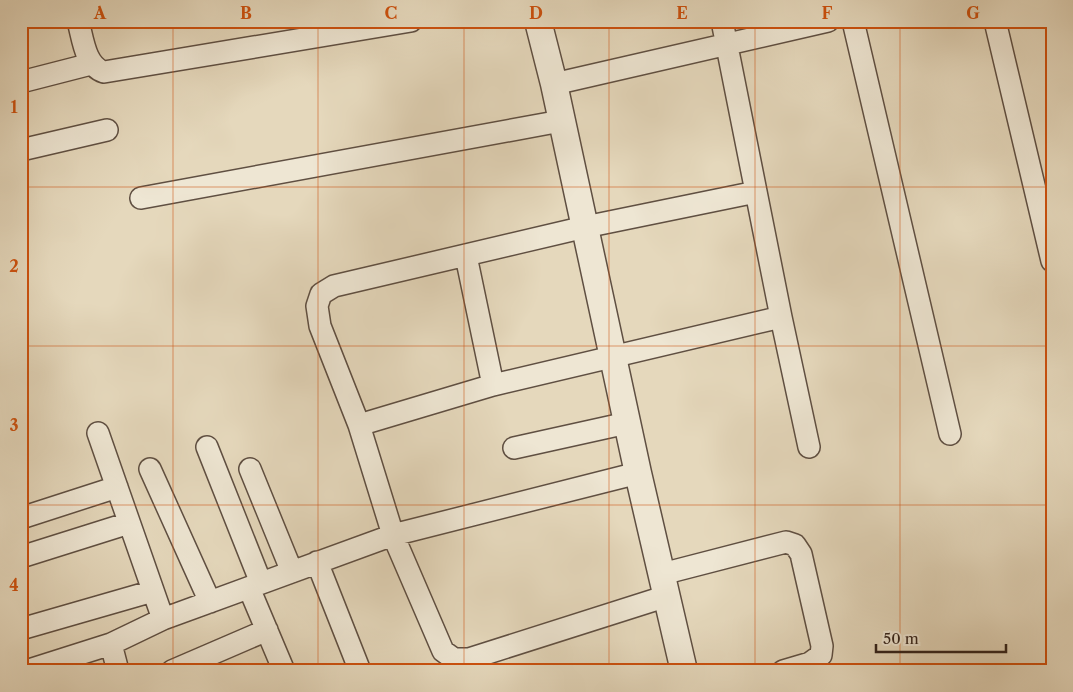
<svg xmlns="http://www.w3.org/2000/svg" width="1073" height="692" viewBox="0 0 1073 692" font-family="'Libre Caslon Text',serif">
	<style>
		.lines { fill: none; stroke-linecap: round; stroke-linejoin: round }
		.minor-casing { stroke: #5f4f42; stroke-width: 24 }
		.tertiary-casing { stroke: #5f4f42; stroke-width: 29 }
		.minor { stroke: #eee6d3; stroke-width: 21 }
		.tertiary { stroke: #eee6d3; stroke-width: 26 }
		.grid { fill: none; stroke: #cd510e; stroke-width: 1; stroke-opacity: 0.55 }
		.neatline { fill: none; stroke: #cd510e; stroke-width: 2 }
		.grid-label { font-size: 16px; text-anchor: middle; font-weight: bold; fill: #cd510e }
	</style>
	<rect width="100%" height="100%" fill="#e5d8bc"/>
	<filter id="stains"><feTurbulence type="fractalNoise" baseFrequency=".004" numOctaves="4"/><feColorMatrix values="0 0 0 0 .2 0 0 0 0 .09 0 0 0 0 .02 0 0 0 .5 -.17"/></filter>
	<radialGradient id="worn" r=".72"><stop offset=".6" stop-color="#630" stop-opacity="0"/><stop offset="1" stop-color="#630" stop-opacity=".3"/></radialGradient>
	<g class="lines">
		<g class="minor-casing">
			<path id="minor" d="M78 21C83 39 85 66 104 72L411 21
				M722 21 781 317 809 447
				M853 21 950 434
				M995 21 1052 261
				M21 82 91 64
				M554 84 828 21
				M21 150 107 130
				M141 198 561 121
				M466 256 493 385
				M359 425 493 385 781 317
				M98 433 163 619
				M207 447 261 583
				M514 448 627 423
				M150 469 210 602
				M250 469 292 572
				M21 518 117 487
				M21 557 129 523
				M317 562 360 671
				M662 574 786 542 795 545 801 554 822 646 821 655 810 663 783 671
				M249 588 284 671
				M667 596 469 659H454L443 651 393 535 359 425 320 326 317 306 321 294 334 286 585 227 756 192
				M21 629 153 591
				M111 644 118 671
				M26 671 111 644 163 619 393 535 638 473
				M172 671 267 630"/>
		</g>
		<g class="tertiary-casing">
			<path id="tertiary" d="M538 21 554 84 638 473 684 671"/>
		</g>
		<use href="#minor" class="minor"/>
		<use href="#tertiary" class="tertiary"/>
	</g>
	<path class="grid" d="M173 21V671M318 21V671M464 21V671M609 21V671M755 21V671M900 21V671M21 187H1052M21 346H1052M21 505H1052"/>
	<rect width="1073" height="692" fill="none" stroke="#e5d8bc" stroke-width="55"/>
	<path d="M876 644v8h130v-8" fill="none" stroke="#322119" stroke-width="2.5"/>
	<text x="883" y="644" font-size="15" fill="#322119" stroke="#eee6d3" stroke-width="4" paint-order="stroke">50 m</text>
	<rect x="28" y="28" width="1018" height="636" class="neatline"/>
	<g class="grid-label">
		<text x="100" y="19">A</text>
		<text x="246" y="19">B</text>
		<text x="391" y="19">C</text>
		<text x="536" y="19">D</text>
		<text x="682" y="19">E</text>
		<text x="827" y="19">F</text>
		<text x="973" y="19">G</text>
		<text x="14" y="113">1</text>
		<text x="14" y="272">2</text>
		<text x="14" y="431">3</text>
		<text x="14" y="591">4</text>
	</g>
	<rect width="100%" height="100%" filter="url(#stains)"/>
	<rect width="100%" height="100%" fill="url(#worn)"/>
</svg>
